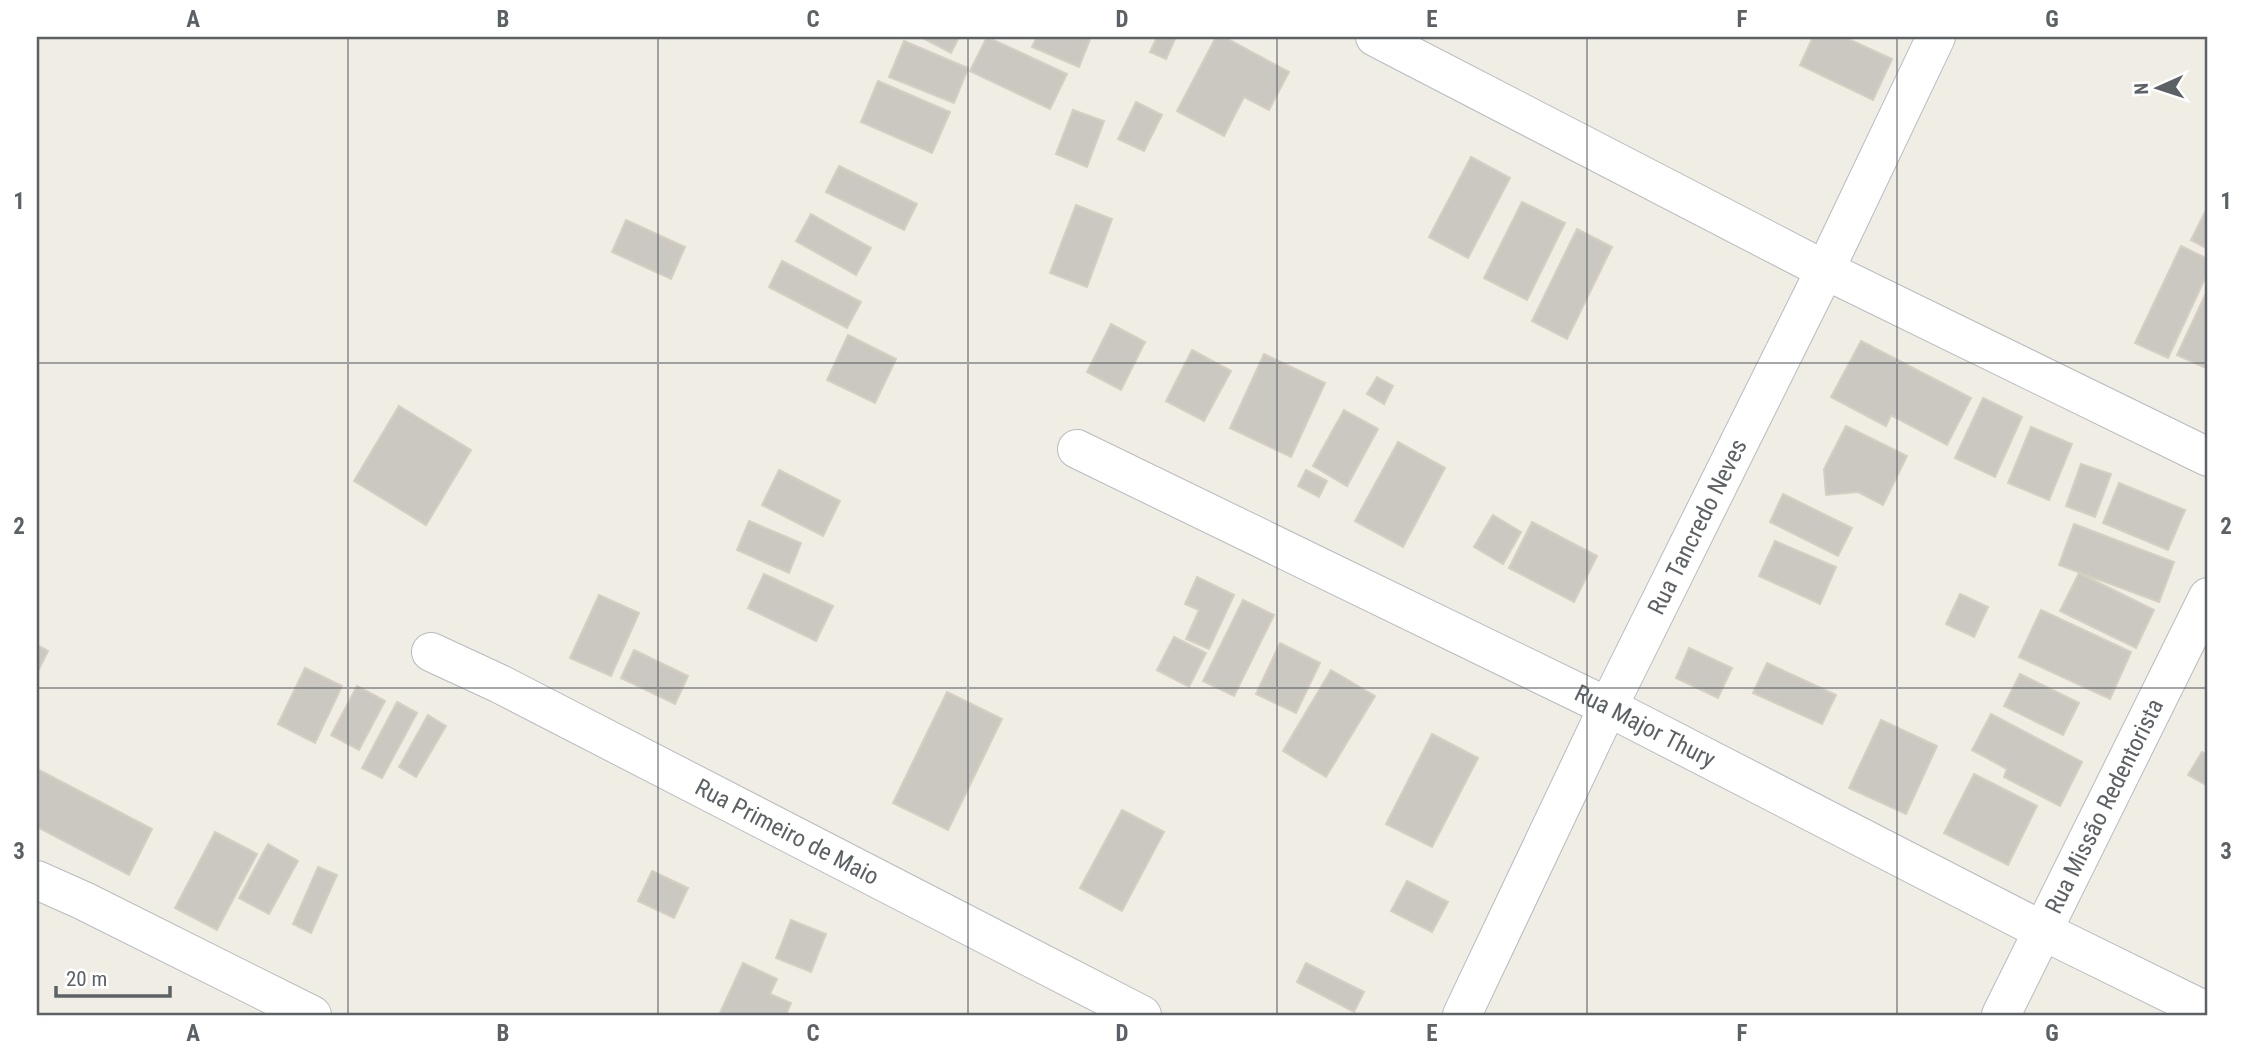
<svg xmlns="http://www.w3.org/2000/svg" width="2245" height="1052" viewBox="0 0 2245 1052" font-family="'Roboto Condensed',sans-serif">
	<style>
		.building { fill: #cbc8c1; stroke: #d5cfc2; stroke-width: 2 }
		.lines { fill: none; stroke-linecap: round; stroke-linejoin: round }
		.minor-casing { stroke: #b7bbbf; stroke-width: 40 }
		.minor { stroke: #fff; stroke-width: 38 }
		.grid { fill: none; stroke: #5c6166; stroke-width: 2; stroke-opacity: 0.55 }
		.labels { text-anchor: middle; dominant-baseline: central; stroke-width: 5; stroke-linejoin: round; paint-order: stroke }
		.street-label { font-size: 24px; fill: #5c6166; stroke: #fff }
		.neatline { fill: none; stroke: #5c6166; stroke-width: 2.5 }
		.grid-label { font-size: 23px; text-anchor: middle; font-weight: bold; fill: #5c6166 }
	</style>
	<rect width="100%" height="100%" fill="#f0ede4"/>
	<path class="building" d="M921 37H959L951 53Z
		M987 37 1067 74 1050 109 970 71Z
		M1037 37H1091L1079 67 1032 47Z
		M1157 37H1176L1166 59 1150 52Z
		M1216 37H1224L1289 72 1269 110 1244 97 1224 136 1177 111Z
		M1813 37H1844L1892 59 1873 100 1800 65Z
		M904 41 968 68 954 103 889 77Z
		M878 81 950 112 932 153 861 122Z
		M1136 102 1162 115 1144 151 1118 139Z
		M1073 110 1104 121 1087 167 1056 154Z
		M1471 157 1510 178 1468 258 1429 237Z
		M839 166 917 204 904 230 826 192Z
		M1522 202 1565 223 1527 300 1484 278Z
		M1076 205 1112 219 1087 287 1050 273Z
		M2208 206V249L2191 240Z
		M811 214 871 248 856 275 796 241Z
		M626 220 685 247 671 279 612 252Z
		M1577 229 1612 247 1567 339 1532 321Z
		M2181 246 2208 259V272L2168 358 2135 343Z
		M782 261 861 302 847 328 769 287Z
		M2206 293 2208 294V369L2177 355Z
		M1111 324 1145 342 1121 390 1087 372Z
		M848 335 896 359 875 403 827 380Z
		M1861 341 1971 398 1947 445 1891 415 1886 426 1831 397Z
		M1192 350 1231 371 1204 421 1166 401Z
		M1264 354 1325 383 1291 457 1230 428Z
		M1377 377 1393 386 1384 404 1367 394Z
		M1983 398 2022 417 1995 477 1955 458Z
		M399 406 471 450 426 525 354 481Z
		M1344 410 1378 429 1347 486 1313 466Z
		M1846 426 1907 456 1883 505 1858 492 1826 495 1824 469Z
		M2031 427 2072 444 2049 500 2008 483Z
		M1398 442 1445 468 1403 547 1355 521Z
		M2081 464 2111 474 2095 517 2066 506Z
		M779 470 840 501 823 536 762 505Z
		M1306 470 1327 481 1319 497 1298 486Z
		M2119 483 2185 510 2168 550 2103 523Z
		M1783 494 1852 528 1838 556 1770 522Z
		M1493 515 1521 532 1503 564 1474 547Z
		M749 521 801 543 789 573 737 550Z
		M1532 522 1597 556 1574 602 1509 568Z
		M2074 524 2174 562 2159 602 2059 565Z
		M1775 541 1836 567 1820 604 1759 576Z
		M2079 573 2154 610 2136 648 2060 611Z
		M764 574 833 606 816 641 748 608Z
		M1197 577 1234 595 1209 649 1186 639 1199 610 1185 604Z
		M1960 594 1988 607 1974 637 1946 624Z
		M599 595 639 613 611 676 570 658Z
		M1243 600 1274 615 1234 696 1203 681Z
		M2041 610 2131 652 2110 699 2019 657Z
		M1174 637 1206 653 1189 687 1157 670Z
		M1280 643 1320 663 1296 713 1256 694Z
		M37 645 48 651 37 673Z
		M1689 648 1732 668 1718 698 1676 678Z
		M634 650 688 676 675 704 621 678Z
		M1767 663 1836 695 1822 724 1753 693Z
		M305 668 342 686 315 743 278 724Z
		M1331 670 1375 696 1326 777 1283 751Z
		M2020 674 2079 703 2063 735 2004 706Z
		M357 686 385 701 359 750 331 735Z
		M947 692 1002 719 948 830 893 803Z
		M397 702 417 713 382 778 362 768Z
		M1991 714 2082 762 2060 806 2004 777 2007 769 1972 750Z
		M428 715 446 726 416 777 399 767Z
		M1881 720 1937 746 1906 814 1849 788Z
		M1432 734 1478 758 1432 847 1386 824Z
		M2202 752 2208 755V786L2188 775Z
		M37 769 152 829 129 875 37 827Z
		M1974 774 2037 806 2008 865 1944 833Z
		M1122 810 1164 832 1122 911 1080 888Z
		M215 832 257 854 217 930 175 908Z
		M268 844 298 861 269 914 239 898Z
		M318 867 337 875 311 933 293 924Z
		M652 871 688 888 674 918 638 901Z
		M1407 881 1448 902 1432 932 1391 911Z
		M791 920 826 934 811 972 776 958Z
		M743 963 777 979 770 994 791 1003 786 1015H719Z
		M1306 963 1364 992 1354 1012 1297 982Z"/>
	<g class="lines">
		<g class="minor-casing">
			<g id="minor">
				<path d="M1375 37 1825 270 2208 457"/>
				<path id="s1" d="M1077 449 1608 707 2043 931 2208 1012"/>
				<path id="s2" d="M431 652 500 684 1142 1015"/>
				<path d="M37 880 84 901 312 1015"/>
				<path id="s3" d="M1462 1015 1608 707 1825 270 1936 37"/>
				<path id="s4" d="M2001 1015 2208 597"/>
			</g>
		</g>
		<use href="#minor" class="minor"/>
	</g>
	<path class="grid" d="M348 37V1015M658 37V1015M968 37V1015M1277 37V1015M1587 37V1015M1897 37V1015M37 363H2208M37 688H2208"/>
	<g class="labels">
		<g class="street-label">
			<text stroke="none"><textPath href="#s3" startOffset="542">Rua Tancredo Neves</textPath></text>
			<text stroke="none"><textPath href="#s1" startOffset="632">Rua Major Thury</textPath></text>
			<text stroke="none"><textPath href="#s4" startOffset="233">Rua Missão Redentorista</textPath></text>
			<text stroke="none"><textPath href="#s2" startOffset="399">Rua Primeiro de Maio</textPath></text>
		</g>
	</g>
	<rect width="2245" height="1052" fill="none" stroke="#ffffff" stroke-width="77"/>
	<g transform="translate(2158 88) rotate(267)" stroke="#ffffff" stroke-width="5" paint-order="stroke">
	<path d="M0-5L12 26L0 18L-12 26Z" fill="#5c6166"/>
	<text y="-10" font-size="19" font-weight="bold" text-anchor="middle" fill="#5c6166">N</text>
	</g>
	<path d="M56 986v10h114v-10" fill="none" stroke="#5c6166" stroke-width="3.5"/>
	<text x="66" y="986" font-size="21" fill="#5c6166" stroke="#ffffff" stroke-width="5" paint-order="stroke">20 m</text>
	<rect x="38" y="38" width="2168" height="976" class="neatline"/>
	<g class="grid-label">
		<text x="193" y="27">A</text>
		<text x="503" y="27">B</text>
		<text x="813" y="27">C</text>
		<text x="1122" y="27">D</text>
		<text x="1432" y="27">E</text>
		<text x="1742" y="27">F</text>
		<text x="2052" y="27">G</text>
		<text x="19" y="209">1</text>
		<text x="2226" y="209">1</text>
		<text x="19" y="534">2</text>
		<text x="2226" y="534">2</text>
		<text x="19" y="859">3</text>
		<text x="2226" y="859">3</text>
		<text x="193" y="1041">A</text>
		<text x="503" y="1041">B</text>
		<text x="813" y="1041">C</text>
		<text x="1122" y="1041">D</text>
		<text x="1432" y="1041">E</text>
		<text x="1742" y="1041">F</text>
		<text x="2052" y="1041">G</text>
	</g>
</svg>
